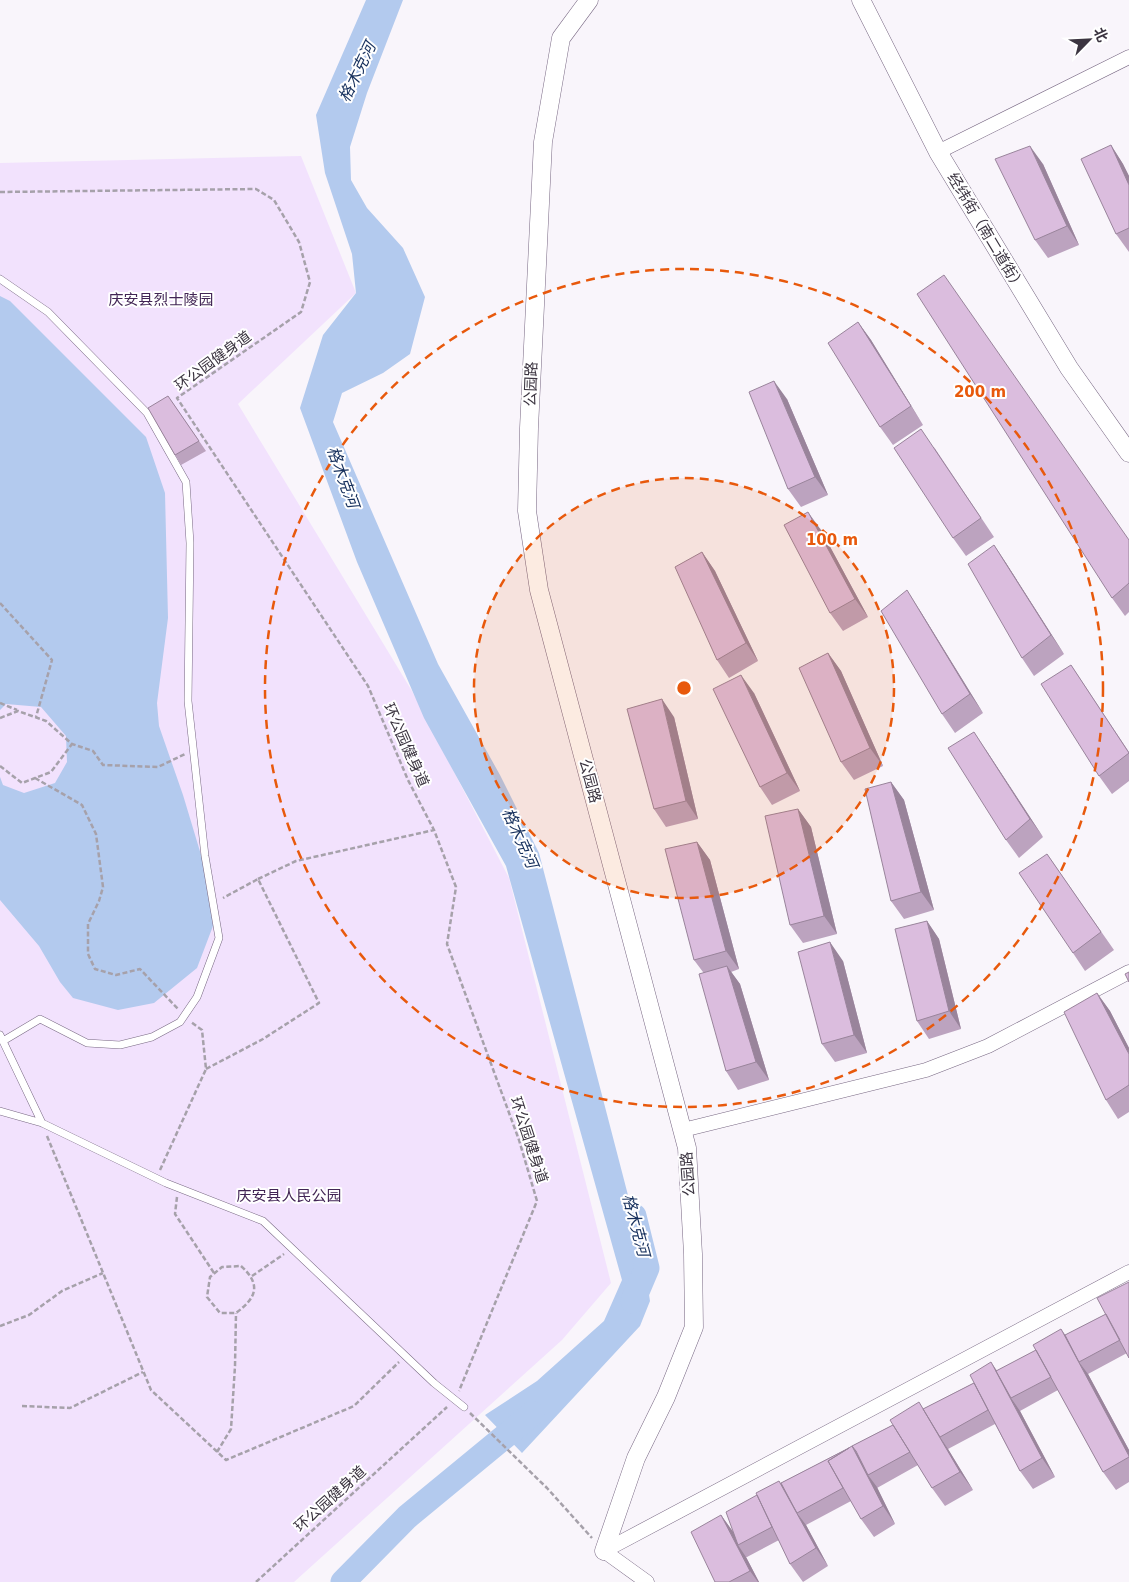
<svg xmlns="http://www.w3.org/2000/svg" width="1129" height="1582" viewBox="0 0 1129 1582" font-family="'DejaVu Sans','Noto Sans SC',sans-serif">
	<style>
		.green { fill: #f2e2fd }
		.water { fill: #b3caee }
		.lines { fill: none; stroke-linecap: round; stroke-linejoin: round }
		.river { stroke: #b3caee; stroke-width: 25 }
		.service-casing { stroke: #786883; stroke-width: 8 }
		.minor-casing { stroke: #786883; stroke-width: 15 }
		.tertiary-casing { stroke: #786883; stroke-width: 19 }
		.path { stroke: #a6a1aa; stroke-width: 2.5; stroke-dasharray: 5 2.5; stroke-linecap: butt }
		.service { stroke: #fff; stroke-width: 7 }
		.minor { stroke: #fff; stroke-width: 14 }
		.tertiary { stroke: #fff; stroke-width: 18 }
		.wall { fill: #bca3bf }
		.shaded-wall { fill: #99849b }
		.building { fill: #dbbdde; stroke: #99849b }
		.ring { fill: none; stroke: #e8590c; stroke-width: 2.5; stroke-dasharray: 9 6 }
		.labels { text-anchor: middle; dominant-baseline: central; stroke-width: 4; stroke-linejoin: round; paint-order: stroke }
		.street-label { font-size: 15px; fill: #3b3440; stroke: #fff }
		.park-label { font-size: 15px; fill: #422555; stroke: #fff }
		.water-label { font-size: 16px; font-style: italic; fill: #16305d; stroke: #fff }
		.centre { fill: #e8590c; stroke: #fff; stroke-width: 2.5 }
		.ring-label { font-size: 15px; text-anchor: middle; font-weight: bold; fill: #e8590c; stroke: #fff; stroke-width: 4; stroke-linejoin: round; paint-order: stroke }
	</style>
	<rect width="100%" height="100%" fill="#f9f5fb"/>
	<path class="green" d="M301 156 356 293 238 404 412 691 509 878 611 1283 562 1340 294 1582H0V163Z"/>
	<path class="water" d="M366 0H403L367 93 350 147 351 180 367 208 403 248 425 297 410 354 383 373 342 393 333 422 438 664 500 775 539 853 642 1249 650 1301 640 1326 522 1453 485 1415 537 1381 604 1321 622 1280 506 866 424 718 357 562 300 408 323 335 356 293 352 254 325 173 316 115Z
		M0 296 10 301 146 437 165 493 168 618 157 703 159 726 183 795 208 878 213 926 197 968 154 1003 118 1010 73 998 60 982 39 946 0 900V777L3 785 24 793 55 783 67 762 66 736 41 707 6 704 0 710Z"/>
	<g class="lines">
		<path class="river" d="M633 1301 647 1268 634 1216
			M343 1582 407 1517 532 1414"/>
		<g class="service-casing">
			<path id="service" d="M0 279 48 312 147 413 186 482 190 543 188 701 205 856 219 938 197 997 180 1022 152 1037 120 1045 87 1043 40 1019 3 1041
				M0 1035 42 1123
				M0 1111 42 1123 166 1183 263 1221 434 1383 464 1407"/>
		</g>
		<g class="minor-casing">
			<path id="minor" d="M938 152 1129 57
				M683 1130 926 1070 988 1046 1129 972
				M647 1582 604 1551 1129 1272"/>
		</g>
		<g class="tertiary-casing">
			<path id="tertiary" d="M589 0 561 38 543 142 529 428 527 511 539 590 687 1148 693 1254 694 1327 666 1397 636 1458 604 1551
				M861 0 938 152 1069 368 1129 453"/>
		</g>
		<path class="path" d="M0 192 256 189 274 200 299 242 310 282 301 312 177 398 368 686 408 780 434 830 456 887 447 944 519 1140 537 1201 459 1391
			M0 603 52 660 36 717
			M0 703 17 710
			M0 718 18 711 46 721 72 744 93 751 103 765 158 767 185 754
			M0 766 22 783 51 772 72 744
			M35 778 82 805 96 834 103 887 99 901 88 924V954L95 969 116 975 140 969 178 1009
			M258 879 296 861 434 830
			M206 1069 263 1039 319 1003 258 879 223 898
			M47 1136 151 1390 226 1460 354 1406 399 1362
			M160 1170 206 1069 202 1030 191 1022
			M177 1197 175 1214 214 1273
			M241 1266C262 1285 256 1298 236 1313H220L207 1297 210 1277 222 1267Z
			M252 1276 284 1254
			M0 1326 29 1315 62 1291 103 1273
			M22 1406 70 1408 143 1372
			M470 1413 547 1488 592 1538
			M217 1452 231 1429 235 1366 236 1313
			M256 1582 447 1407"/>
		<use href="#service" class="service"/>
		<use href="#minor" class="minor"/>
		<use href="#tertiary" class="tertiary"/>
	</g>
	<path class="wall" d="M1111 145 1123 164 1129 176V252L1116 234Z
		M1043 164 1079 245 1048 258 1035 240Z
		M858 322 871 340 923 425 893 445 880 427Z
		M168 396 206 451 181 465 175 455Z
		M787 399 828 495 801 507 788 489Z
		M934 447 994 537 966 556 953 538Z
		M821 530 868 617 843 631 830 613Z
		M1129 540V612L1125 616 1112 598Z
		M994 545 1006 563 1064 654 1034 676 1022 658Z
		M702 552 715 571 758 661 729 678 717 660Z
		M919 609 983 713 955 733 942 714Z
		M828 653 841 671 883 766 854 780 841 762Z
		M1071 665 1129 752V781L1112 794 1099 776Z
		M754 693 800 791 772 805 760 787Z
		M674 717 698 819 666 827 654 809Z
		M986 750 1043 837 1019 858 1006 840Z
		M891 782 904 800 934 910 904 919 891 901Z
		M798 809 811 827 837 934 803 943 790 925Z
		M697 842 710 860 739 969 731 972 740 984 769 1080 738 1090 726 1071 703 972 694 960Z
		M1047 854 1114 950 1085 971 1073 953Z
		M927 921 939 939 961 1029 929 1039 917 1021Z
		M843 961 867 1053 835 1062 822 1044Z
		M1097 993 1110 1011 1129 1048V1112L1118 1119 1106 1100Z
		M1106 1314 1127 1353 1088 1374 1129 1450V1482L1116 1490 1103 1472 1058 1390 1020 1411 1055 1477 1033 1489 1020 1471 995 1424 948 1449 973 1490 945 1506 932 1488 918 1465 877 1488 895 1524 874 1537 861 1519 851 1501 806 1525 828 1566 803 1582 790 1564 779 1540 747 1557H746L759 1582H715L721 1515 733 1532 781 1483Z"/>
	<path class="shaded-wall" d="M1111 145 1123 164 1129 176V185Z
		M1030 146 1043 164 1079 245 1067 226Z
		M858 322 871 340 923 425 911 406Z
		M774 381 787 399 828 495 815 477Z
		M808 512 821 530 868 617 855 599Z
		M994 545 1006 563 1064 654 1051 635Z
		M702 552 715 571 758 661 746 643Z
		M907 590 919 609 983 713 970 694Z
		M828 653 841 671 883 766 870 748Z
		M741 675 754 693 800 791 787 773Z
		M662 699 674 717 698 819 686 801Z
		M974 732 986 750 1043 837 1030 819Z
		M891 782 904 800 934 910 921 892Z
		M798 809 811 827 837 934 824 916Z
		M697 842 710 860 739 969 726 951Z
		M927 921 939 939 961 1029 949 1011Z
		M830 942 843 961 867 1053 854 1035Z
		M727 966 740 984 769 1080 756 1062Z
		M1097 993 1110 1011 1129 1048V1054Z
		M1061 1329 1074 1347 1079 1362 1088 1374 1129 1450V1456Z
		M991 1362 1004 1381 1011 1398 1020 1411 1055 1477 1042 1458Z
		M919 1402 931 1421 940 1437 948 1449 973 1490 960 1472Z
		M852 1446 870 1474 868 1475 877 1487 895 1524 883 1506Z
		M779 1481 792 1499 797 1513 806 1525 828 1566 816 1548Z
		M721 1515 734 1533 738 1545 746 1557 759 1582H758L750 1571Z"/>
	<path class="building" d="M1111 145 1129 185V228L1116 234 1081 159Z
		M1030 146 1067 226 1035 240 995 159Z
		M944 275 1129 540V583L1112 598 917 294Z
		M858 322 911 406 880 427 828 343Z
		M774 381 815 477 788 489 749 392Z
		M168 396 199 441 175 455 148 408Z
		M921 429 981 518 953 538 894 448Z
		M808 512 855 599 830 613 784 525Z
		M994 545 1051 635 1022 658 968 564Z
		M702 552 746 643 717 660 675 567Z
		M907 590 970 694 942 714 881 611Z
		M828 653 870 748 841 762 799 668Z
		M1071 665 1129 753 1099 776 1041 684Z
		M741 675 787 773 760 787 713 689Z
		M662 699 686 801 654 809 627 709Z
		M974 732 1030 819 1006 840 948 748Z
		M891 782 921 892 891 901 865 789Z
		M798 809 824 916 790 925 765 816Z
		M697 842 726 951 694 960 665 849Z
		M1047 854 1101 932 1073 953 1019 873Z
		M927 921 949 1011 917 1021 895 929Z
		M830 942 854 1035 822 1044 798 952Z
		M727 966 756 1062 726 1071 699 974Z
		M1129 972V982L1125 974Z
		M1097 993 1129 1054V1085L1106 1100 1064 1012Z
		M1129 1282V1358L1097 1298Z
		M1106 1314 1120 1340 1079 1362 1065 1335Z
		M1061 1329 1129 1456V1457L1103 1472 1033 1345Z
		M1036 1350 1051 1377 1011 1398 996 1371Z
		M991 1362 1042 1458 1020 1471 970 1375Z
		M974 1383 988 1410 940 1437 923 1409Z
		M919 1402 960 1472 932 1488 890 1420Z
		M893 1425 910 1452 868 1475 856 1451 852 1446Z
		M852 1446 883 1506 861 1519 828 1461Z
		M849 1448 828 1461 843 1488 797 1513 781 1483Z
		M779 1481 816 1548 790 1564 756 1493Z
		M757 1495 772 1527 738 1545 726 1512Z
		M721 1515 750 1571 729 1582H715L691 1532Z"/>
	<circle cx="684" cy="688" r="210" fill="#e8590c" fill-opacity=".12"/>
	<g class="ring">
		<circle cx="684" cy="688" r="210"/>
		<circle cx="684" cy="688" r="419"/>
	</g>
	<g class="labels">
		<g class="street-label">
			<text transform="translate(986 232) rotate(59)">经纬街（南二道街）</text>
			<text transform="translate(213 361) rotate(-36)">环公园健身道</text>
			<text transform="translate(531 384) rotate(-88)">公园路</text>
			<text transform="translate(406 745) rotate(66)">环公园健身道</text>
			<text transform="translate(590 781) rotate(75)">公园路</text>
			<text transform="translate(529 1140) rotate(72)">环公园健身道</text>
			<text transform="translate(688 1174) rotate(-94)">公园路</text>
			<text transform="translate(330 1499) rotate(-42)">环公园健身道</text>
		</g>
		<g class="park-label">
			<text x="161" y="300">庆安县烈士陵园</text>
			<text x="289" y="1196">庆安县人民公园</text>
		</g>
		<g class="water-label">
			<text transform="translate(357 72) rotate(-64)">格木克河</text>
			<text transform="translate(343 477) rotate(70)">格木克河</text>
			<text transform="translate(520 838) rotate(66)">格木克河</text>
			<text transform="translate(636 1225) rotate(75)">格木克河</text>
		</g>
	</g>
	<circle cx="684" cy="688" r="8" class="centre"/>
	<g class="ring-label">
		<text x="980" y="397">200 m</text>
		<text x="832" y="545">100 m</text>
	</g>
	<g transform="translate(1089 40) rotate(66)" stroke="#ffffff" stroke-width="4" paint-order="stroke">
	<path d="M0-4L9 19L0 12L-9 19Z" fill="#3b3440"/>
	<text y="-8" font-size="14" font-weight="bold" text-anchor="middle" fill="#3b3440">北</text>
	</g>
</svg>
